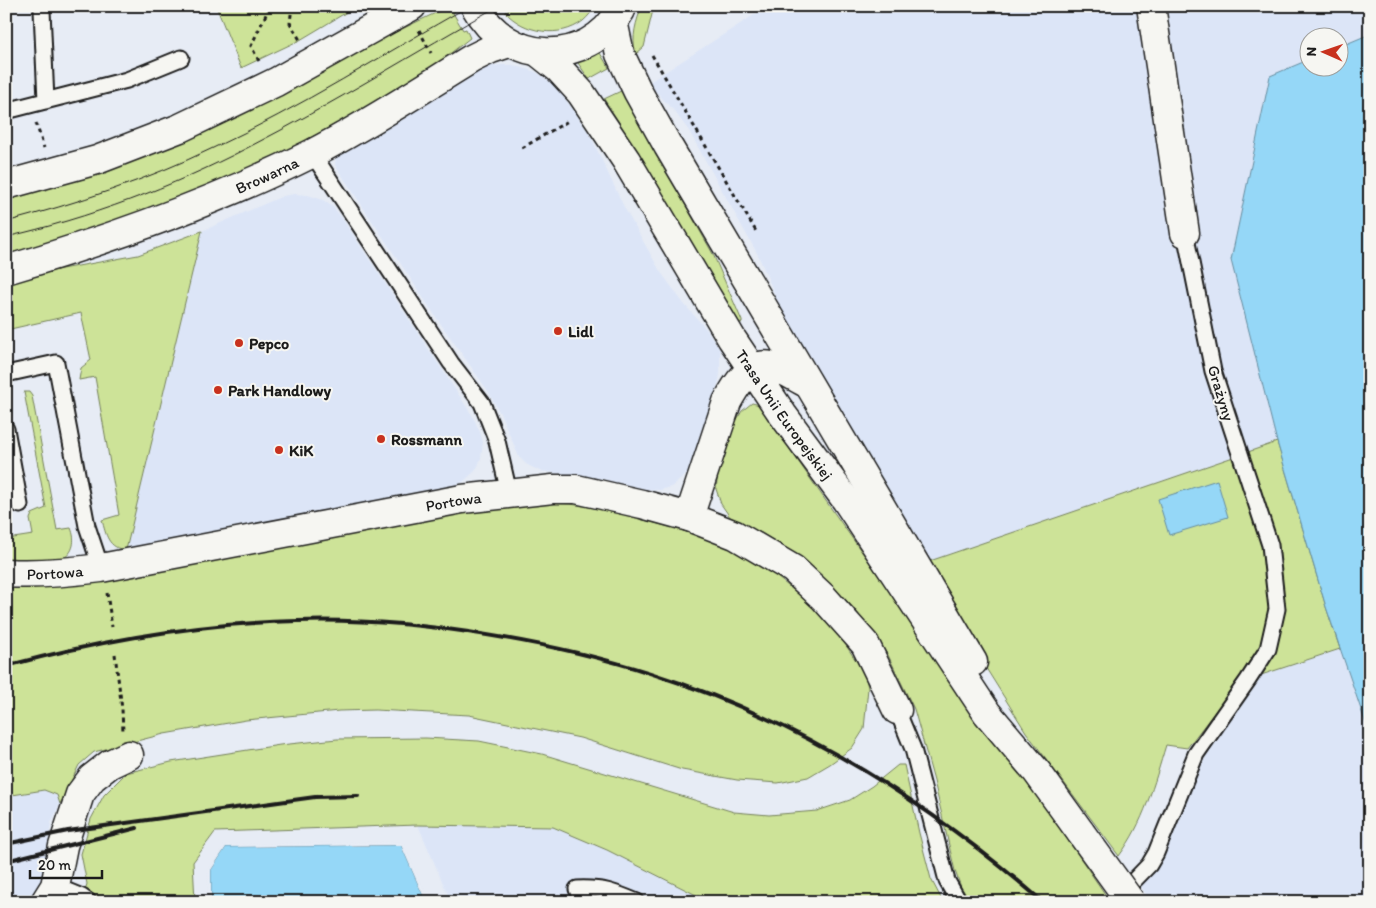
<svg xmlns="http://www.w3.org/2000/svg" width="1376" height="908" viewBox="0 0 1376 908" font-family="Itim,sans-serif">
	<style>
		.built { fill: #dce5f7 }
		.green { fill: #cde398; stroke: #74805a }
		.water { fill: #95d7f7; stroke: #658c9f }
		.pier { fill: #e7ecf5 }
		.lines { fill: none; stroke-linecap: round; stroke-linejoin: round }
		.lane-casing { stroke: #1c1c1c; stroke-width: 19 }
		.street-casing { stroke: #1c1c1c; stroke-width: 31 }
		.secondary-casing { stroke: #1c1c1c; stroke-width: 31 }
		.path { stroke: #1c1c1c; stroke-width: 3; stroke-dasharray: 4 4; stroke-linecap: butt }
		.lane { stroke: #f6f6f2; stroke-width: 15 }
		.street { stroke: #f6f6f2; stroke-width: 28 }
		.secondary { stroke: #f6f6f2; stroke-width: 28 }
		.tram { stroke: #1c1c1c; stroke-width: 1 }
		.rail { stroke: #1c1c1c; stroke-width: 4 }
		.secondary-bridge-casing { stroke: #1c1c1c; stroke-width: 31; stroke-linecap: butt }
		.secondary-bridge { stroke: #f6f6f2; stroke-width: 28 }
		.poi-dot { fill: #c8321e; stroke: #f6f6f2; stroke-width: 2 }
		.labels { text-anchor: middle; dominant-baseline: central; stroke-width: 4; stroke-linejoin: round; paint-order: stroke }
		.street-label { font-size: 16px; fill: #1c1c1c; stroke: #f6f6f2 }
		.poi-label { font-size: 16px; font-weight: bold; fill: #1c1c1c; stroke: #f6f6f2; text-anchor: start }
	</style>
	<rect width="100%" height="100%" fill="#e7ecf5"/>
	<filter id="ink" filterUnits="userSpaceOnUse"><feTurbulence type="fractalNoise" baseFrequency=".02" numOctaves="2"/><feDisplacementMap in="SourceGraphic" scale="10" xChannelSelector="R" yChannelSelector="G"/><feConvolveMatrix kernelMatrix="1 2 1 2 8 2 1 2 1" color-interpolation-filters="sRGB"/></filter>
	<g filter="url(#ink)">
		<path class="built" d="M768 6H1370V34L1339 47 1338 38H1308V60L1270 76 1231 260 1277 442 924 563 791 333 758 255 689 131 675 112 648 83Z
			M501 65H513L536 72 555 85 562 94 590 135 625 209 660 271 684 304 708 331 720 350V373L719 380 706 425 691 469 681 479 671 487 660 490 643 489 597 478 540 471 526 464 519 457 501 415 488 391 438 320 335 165 336 155 482 67Z
			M294 194 308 195 323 200 334 208 342 218 472 415 480 432 483 442 481 458 478 466 475 471 463 482 447 489 126 550 202 231 283 196Z
			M1340 649 1370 736V902H1152L1138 883 1155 864 1207 754 1228 723 1248 680Z
			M44 790 57 795 60 804 51 823 41 887 68 902H6V796Z
			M418 825 553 827 607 850 710 902H451Z"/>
		<path class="green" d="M216 6H357L300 40 241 68Z
			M514 6H596C592 11 588 17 583 21 560 39 524 33 505 12Z
			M642 6H654L644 47 636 54C631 37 636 22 642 6Z
			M448 7H454L456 10 453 13 463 30 466 29 470 38 429 70 392 93 272 159 147 212 6 256V200L111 168 183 140 271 100 383 38Z
			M600 53 609 68 589 79 578 63 577 60Z
			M621 91 713 254 742 321V323L739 322C693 249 652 172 604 99Z
			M202 231 126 550C108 548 106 535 102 520L119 515 95 377 79 380 81 368 91 360 81 313 6 330V282L56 270 138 255Z
			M24 392H29L32 396 57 530 71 528C76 540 74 553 62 559L6 560V535L7 539 33 535 30 519 32 514 46 508Z
			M752 403 760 405C871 571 993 729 1105 894L1096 902H971L961 887 955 871 934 781 914 709 888 655 854 608 831 585 791 551 763 534 730 517 721 504 716 489 718 474 733 426 742 411Z
			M1277 442 1326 607 1340 649 1237 683 1187 748 1166 745C1154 784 1144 823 1119 856L1026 732 984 665 924 563Z
			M545 503 570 504 603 509 692 533 723 545 758 563 777 577 808 602 843 641 865 674 868 688 864 729 852 748 830 764 808 777 778 783 737 780 682 770 580 738 469 715 375 710 339 711 246 720 164 734 94 752 79 765 60 804 57 795 44 790 6 796V588H31L79 585 451 514Z
			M426 738 479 741 542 754 734 812 769 815 817 811 850 800 872 786 898 765H904L919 833 931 879 943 902H710L607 850 553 827 418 825 215 832 193 862 195 902H81L87 884 81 854 91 819 104 795 126 773 171 762 280 745 337 739Z"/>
		<path class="water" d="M1370 34V736L1326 607 1277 442 1231 260 1270 76 1308 60V68H1338L1339 47Z
			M1217 480 1228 517 1169 535 1158 499Z
			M401 845 426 902H211V870L226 847Z"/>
		<path class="pier" d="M401 842 403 844 429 902H426L401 845 226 847 211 870V902H208L209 869 226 845Z"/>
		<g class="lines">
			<g class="lane-casing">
				<path id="lane" d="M42 10 46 101
					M6 111 127 80 181 58
					M312 153 451 363 482 403 497 441 509 493
					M6 374 56 363 87 526 101 568
					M6 429 20 505
					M897 710 913 749 947 881 959 902
					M55 886 82 897 89 902
					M582 902 577 889C603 888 614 892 637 902
					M1113 902 1149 865 1156 853 1196 754 1248 680 1268 649 1277 609 1270 545 1213 371 1185 233"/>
			</g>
			<g class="street-casing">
				<g id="street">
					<path d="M1151 6 1185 233"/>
					<path d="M689 517 727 402C735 387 750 361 771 366 783 369 796 378 808 384"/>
					<path id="s1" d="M6 573C38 575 70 572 101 568L462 499 553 489H576L642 504 689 517 735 535 793 569 824 598 865 644 897 710"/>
					<path d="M45 902 55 886 63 846 80 794 92 778 110 764 129 755"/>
				</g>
			</g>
			<g class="secondary-casing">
				<g id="secondary">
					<path d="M475 6C507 65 586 69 621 10"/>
					<path d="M613 21 620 54 638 92 668 146 973 662"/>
					<path id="s2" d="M539 53 559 69 581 93 626 160 732 339 783 415 846 500 987 713 1037 772 1081 833"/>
					<path d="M6 185 97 160 180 128 276 82 412 6"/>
					<path id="s3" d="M6 270C111 239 213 203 311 154 364 127 419 91 471 59L491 49 509 43"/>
				</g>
			</g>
			<path class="path" d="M292 6 290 23 300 40
				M419 30 431 53
				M652 55 757 233
				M259 61 251 46 270 6
				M36 123 44 148
				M522 148 568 121
				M107 593 112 627
				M115 654 122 709 123 732"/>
			<use href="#lane" class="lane"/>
			<use href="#street" class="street"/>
			<use href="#secondary" class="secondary"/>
			<path class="tram" d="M6 222C77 203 147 180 213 148 301 107 384 54 469 6
				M6 237C89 218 172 187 247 148 333 104 414 53 498 6"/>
			<path class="rail" d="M6 666C101 640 199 623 298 621 361 619 425 625 487 635 542 644 597 656 650 673 796 719 928 802 1043 902
				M6 844 68 831 315 797 358 796
				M6 861 137 828"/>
			<g class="secondary-bridge-casing">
				<path id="secondary-bridge" d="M1081 833 1131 902"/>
			</g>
			<use href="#secondary-bridge" class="secondary-bridge"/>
		</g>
	</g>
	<g class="poi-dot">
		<circle cx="558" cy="331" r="5"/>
		<circle cx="239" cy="343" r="5"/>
		<circle cx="218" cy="390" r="5"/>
		<circle cx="381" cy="439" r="5"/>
		<circle cx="279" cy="450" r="5"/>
	</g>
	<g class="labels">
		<g class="street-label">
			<text stroke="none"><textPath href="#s3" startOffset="278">Browarna</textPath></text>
			<text transform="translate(1221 393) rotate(73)">Grażyny</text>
			<text stroke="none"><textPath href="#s2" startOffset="439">Trasa Unii Europejskiej</textPath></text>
			<text stroke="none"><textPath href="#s1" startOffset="454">Portowa</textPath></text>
			<text stroke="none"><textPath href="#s1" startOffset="49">Portowa</textPath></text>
		</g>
		<g class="poi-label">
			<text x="568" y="331">Lidl</text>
			<text x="249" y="343">Pepco</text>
			<text x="228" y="390">Park Handlowy</text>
			<text x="391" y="439">Rossmann</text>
			<text x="289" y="450">KiK</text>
		</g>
	</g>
	<rect width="1376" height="908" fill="none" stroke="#f6f6f2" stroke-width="25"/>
	<rect x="12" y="12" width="1351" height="883" fill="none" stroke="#1c1c1c" stroke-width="2" filter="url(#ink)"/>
	<g transform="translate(1324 52) rotate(272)"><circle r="24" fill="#f6f6f2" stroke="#9f9f9c"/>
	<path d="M0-4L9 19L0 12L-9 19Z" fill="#c8321e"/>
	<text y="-8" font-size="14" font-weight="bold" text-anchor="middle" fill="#1c1c1c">N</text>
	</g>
	<path d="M30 870v8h72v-8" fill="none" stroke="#1c1c1c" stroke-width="2.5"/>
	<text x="38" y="870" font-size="15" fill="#1c1c1c" stroke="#f6f6f2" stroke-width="4" paint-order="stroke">20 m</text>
</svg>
